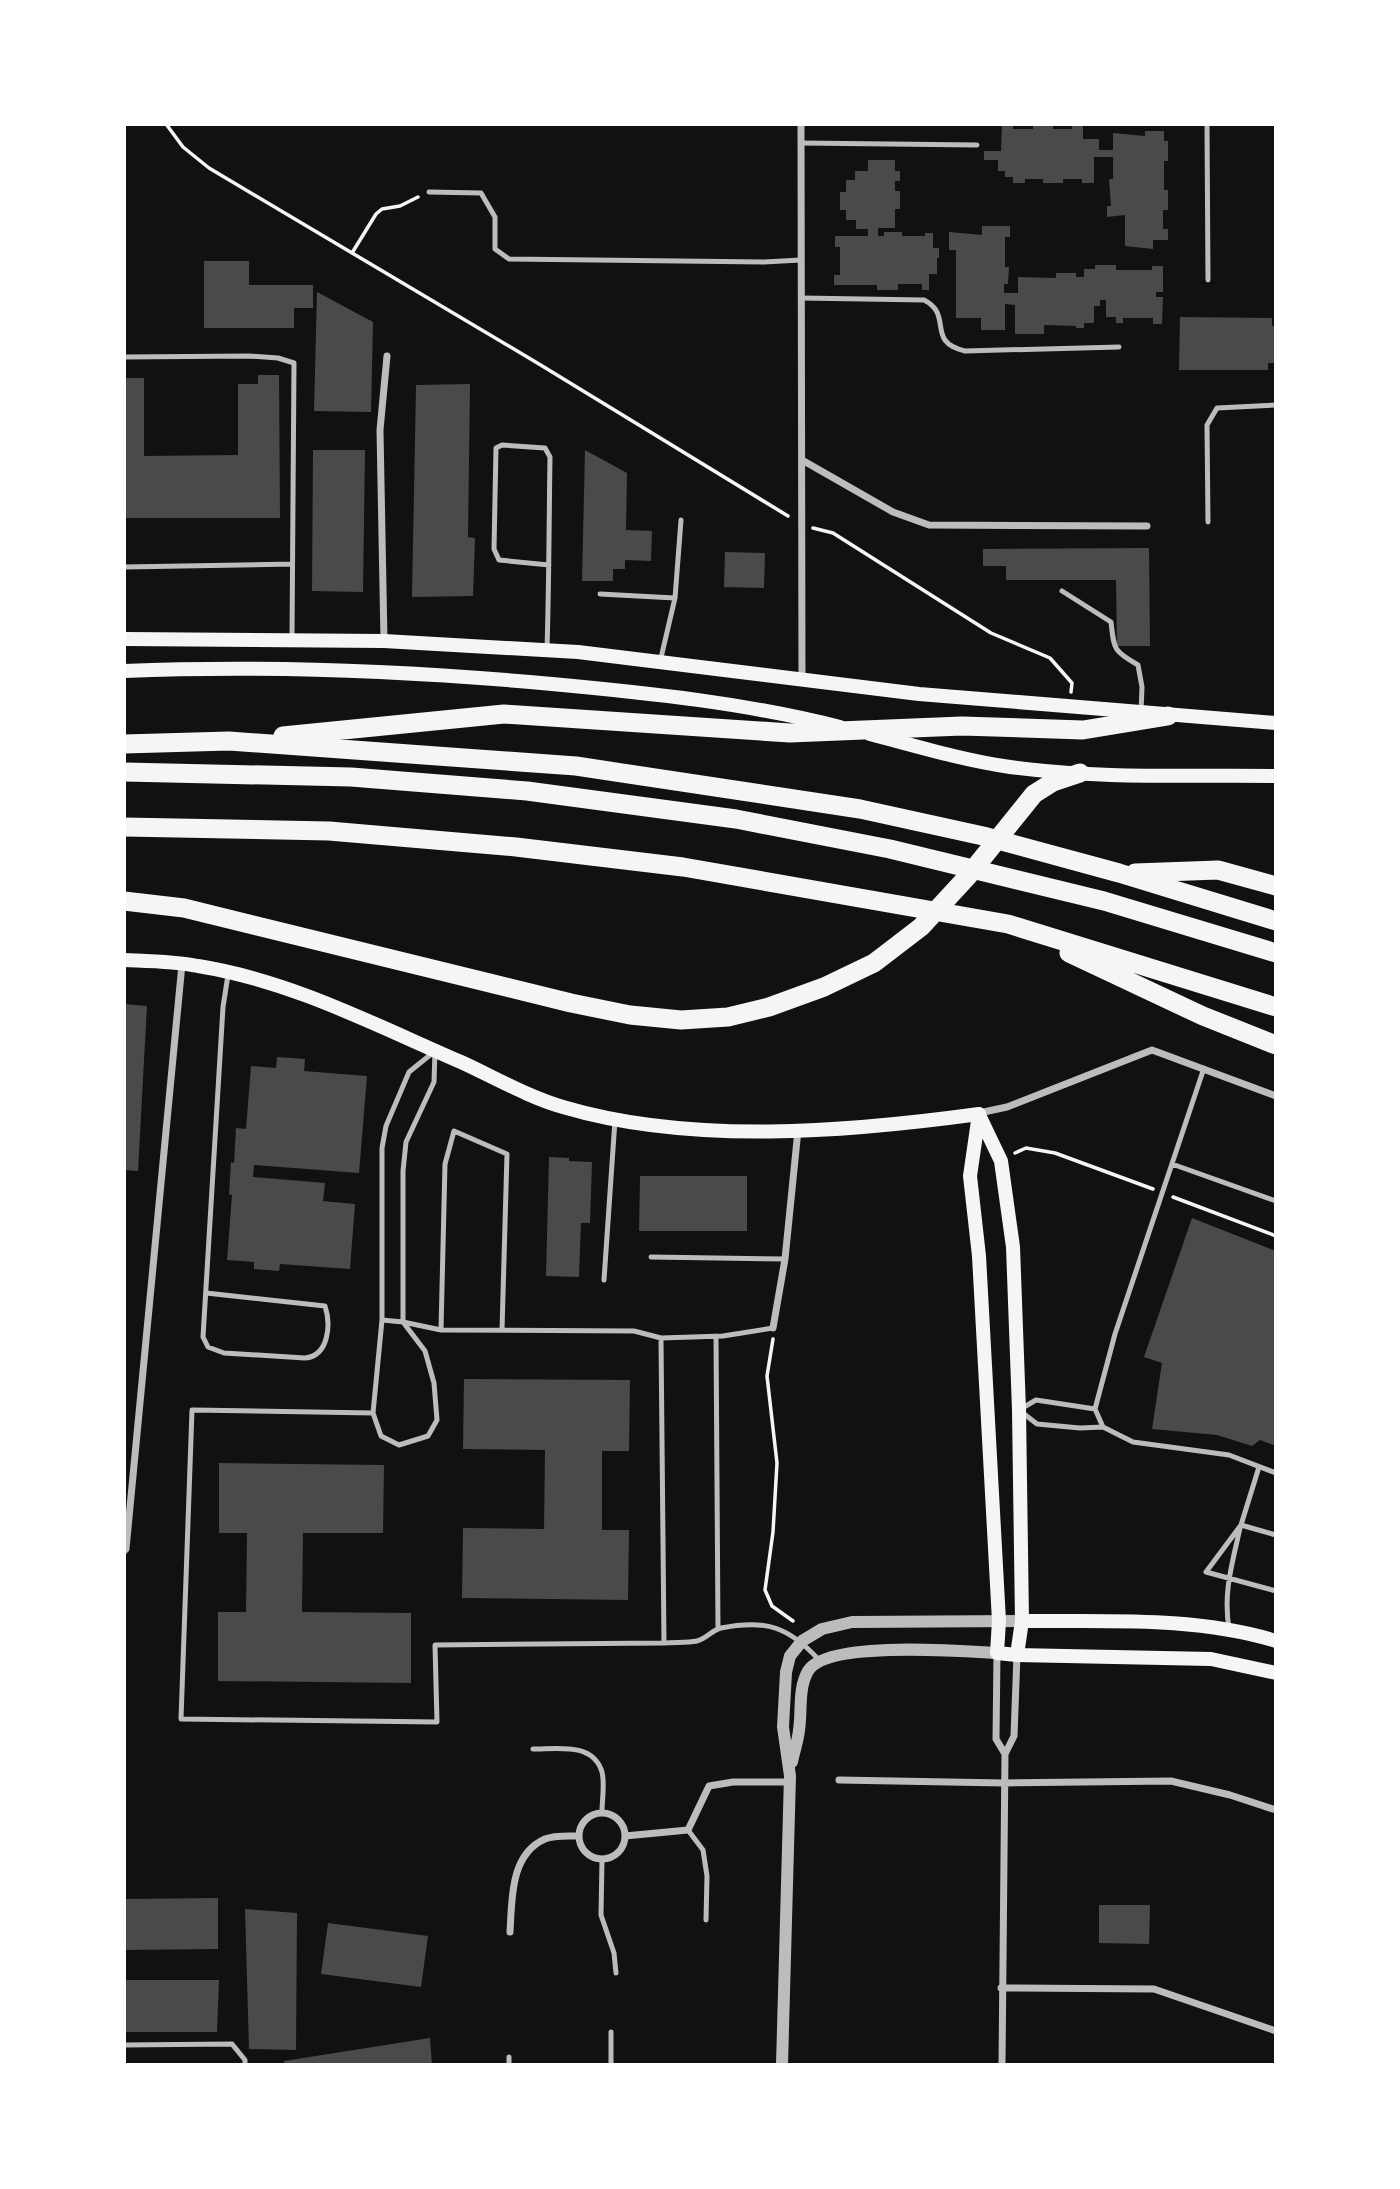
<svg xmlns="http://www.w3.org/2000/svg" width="1400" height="2189" viewBox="0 0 1400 2189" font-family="'Asap Condensed',sans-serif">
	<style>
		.building { fill: #4a4a4a }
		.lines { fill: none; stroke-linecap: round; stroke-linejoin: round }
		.path { stroke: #f5f5f5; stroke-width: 3.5 }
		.service { stroke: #bcbcbc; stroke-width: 5 }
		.minor { stroke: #bcbcbc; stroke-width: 7 }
		.tertiary { stroke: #bcbcbc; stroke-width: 12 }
		.secondary { stroke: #f5f5f5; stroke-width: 14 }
		.motorway { stroke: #f5f5f5; stroke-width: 19 }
	</style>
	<rect width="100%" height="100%" fill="#111"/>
	<path class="building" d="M1002 125H1013V129H1033V125H1053V129H1072V125H1083V139H1099V150H1113V133L1145 136V131H1164V141H1168V161H1164V190H1168V210H1163V229H1168V240H1153V249L1125 246V215L1107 217V206H1111L1109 179H1113V157H1094V183H1082V179H1063V183H1043V179H1025V183H1013V177H1005V171H998V160H984V151H1001Z
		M868 160H895V171H900V181H895V191H900V209H895V228H878V236H884V232H902V236H925V233H933V248H939V258H937V274H929V290H922V284H898V290H877V285H834V275H840V247H835V236H868V229H856V220H846V210H840V192H846V180H855V171H868Z
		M982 226H1010V237H1005V267H1009L1008 284H1004V293H1018V277L1056 278V273H1076V277H1084V269H1095V265H1116V270H1152V266H1163V292H1156V297H1163L1162 324H1153V318H1123V323H1116V317H1106V300H1100V306H1094V323H1084V328H1076V326L1044 325V334H1015V305L1005 304V330H981V318H956V250H949V232L982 235Z
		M204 261H249V285H313V308H294V328H204Z
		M317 292 373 322 371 412 314 411Z
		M1180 317 1272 318V326H1276V363H1268V370H1179Z
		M258 375H279L280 518H124V378H144V456L238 455V384H258Z
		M470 384 468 537 475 538 473 596 412 597 416 385Z
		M313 450H365L363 592 312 591Z
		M585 450 627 473 626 530 652 531 651 561 625 560V569H613V581H582Z
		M1149 548 1150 646H1117L1116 580H1006V566H983V549Z
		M725 552 765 553 764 588 724 587Z
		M124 1004 147 1006 138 1171 124 1170Z
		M277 1057 305 1059 304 1071 367 1076 359 1173 254 1165 253 1177 325 1183 323 1201 355 1204 350 1269 280 1264 279 1271 254 1269V1262L227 1260 232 1195 229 1194 231 1162 234 1163 236 1128 246 1129 251 1066 276 1068Z
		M549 1157 569 1158V1161L592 1162 590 1223H581L579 1277 546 1276Z
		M640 1176H747V1231H639Z
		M1192 1218 1276 1251V1446L1260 1440 1252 1446 1217 1435 1152 1429 1162 1363 1144 1357Z
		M464 1379 630 1380 629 1451H602V1530H629L628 1600 462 1598 463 1528 544 1529 545 1450 463 1449Z
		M219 1463 384 1465 383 1533H303L302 1612 411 1613V1683L218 1681V1612H246L247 1533H219Z
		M218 1898V1949L124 1950V1899Z
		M1099 1905H1150L1149 1944 1099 1943Z
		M245 1909 297 1913 296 2050 249 2049Z
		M328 1923 428 1936 421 1987 321 1974Z
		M124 1980H219L217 2032H124Z
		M430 2038 432 2065H285L284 2061Z"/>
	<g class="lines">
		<path class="path" d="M166 124 183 147 209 168 539 364 788 516
			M352 253 376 214 382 209 400 206 418 197
			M813 528 833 533 991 633 1050 658 1072 683 1071 692
			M1015 1153 1026 1148 1055 1153 1153 1189
			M1173 1197 1276 1236
			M773 1339 767 1376 777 1463 773 1532 765 1590 772 1606 793 1621"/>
		<path class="service" d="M1207 124 1208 280
			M801 143 977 145
			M429 192 481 193 495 217V249L509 259 764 262 801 260
			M801 298 924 300C954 315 925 342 965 351L1119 347
			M124 357 249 356 278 358 294 363 292 638
			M1208 522 1207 425 1217 408 1276 405
			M124 567 292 564
			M1062 591 1111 622C1114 649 1113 651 1138 665L1142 687 1141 712
			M600 594 675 598
			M547 649C549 586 549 521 550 457L545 448 502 445 496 448 494 549 499 560 549 565
			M660 662 675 598 681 520
			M435 1051 434 1082 406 1142 403 1171V1322L425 1351 434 1383 437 1420 428 1436 399 1445 381 1436 373 1413 382 1320V1148L386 1126 409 1072Z
			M1204 1068 1115 1334 1095 1409 1103 1427 1133 1442 1229 1455 1276 1473
			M1172 1164 1276 1201
			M651 1257 785 1259
			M604 1280 615 1120
			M206 1293 325 1306C331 1324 329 1356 305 1358L224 1353 208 1347 203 1337 223 1007 228 975
			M382 1320 403 1322 441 1330 634 1331 661 1338 664 1643
			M441 1330 445 1164 454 1131 507 1154 502 1330
			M716 1336 718 1629
			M661 1338 723 1336 773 1328
			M1095 1409 1036 1400 1019 1410 1037 1424 1080 1428 1103 1427
			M373 1413 192 1410 181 1719 437 1722 435 1645 664 1643C675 1642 687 1643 697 1641 706 1639 712 1630 721 1628 766 1619 789 1627 819 1660
			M1259 1467 1241 1525 1276 1535
			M1241 1525 1206 1572 1276 1591
			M1229 1629C1223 1592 1232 1565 1240 1528
			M533 1749C557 1749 593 1742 602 1772 605 1784 602 1800 602 1812
			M688 1830 703 1850 707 1876 706 1920
			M602 1860 601 1915 614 1953 616 1973
			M124 2045 232 2044 245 2060V2065
			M509 2065V2057
			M611 2065V2032"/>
		<path class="minor" d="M801 124 802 679
			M802 460 893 512 929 525 1147 526
			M384 641 380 430 387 356
			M979 1113 1007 1107 1152 1050 1276 1096
			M773 1328 785 1259 798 1130
			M124 1551 126 1549 182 964
			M997 1653 996 1739 1005 1754
			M839 1780 1004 1783 1171 1781 1230 1795 1276 1810
			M579 1836a23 23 0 1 1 46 0a23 23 0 1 1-46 0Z
			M625 1836 688 1830 709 1786 733 1782H789
			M510 1932C512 1900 510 1854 545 1839 554 1835 569 1836 578 1836
			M1001 1988 1154 1989 1276 2031
			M1002 2065 1005 1754 1014 1736 1017 1655"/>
		<path class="tertiary" d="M792 1762C794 1751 798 1741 799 1730 802 1711 798 1688 808 1671 826 1640 962 1651 997 1653
			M782 2065 790 1776 783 1727 786 1672 790 1656 802 1641 822 1629 852 1622 1022 1621"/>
		<path class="secondary" d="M124 639 384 641 578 652 919 694 1276 723
			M124 671C267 665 411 671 552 684 649 693 746 703 840 727
			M870 734C916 746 962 760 1010 767 1097 779 1188 775 1276 776
			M124 960C149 961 174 961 198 966 292 981 375 1025 461 1062 494 1077 528 1097 563 1107 691 1145 847 1132 979 1114
			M979 1114 970 1176 979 1256 999 1621 997 1653 1017 1655 1211 1659 1276 1673
			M979 1115 1001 1161 1013 1247 1019 1410 1022 1621 1017 1655
			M1022 1621C1107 1622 1194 1616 1276 1641"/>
		<path class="motorway" d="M283 736 504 714 790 733 962 726 1083 730 1168 716
			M124 744 229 741 576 766 860 809 983 836 1119 873 1276 921
			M124 772 351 777 527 791 736 819 890 849 1104 901 1276 953
			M124 827 329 831 516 847 683 867 1008 924 1276 1007
			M1135 873 1218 870 1276 886
			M124 901 184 908 571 1003 630 1015 681 1020 728 1017 769 1007 824 987 874 963 921 927 968 876 1034 794 1053 782 1080 773
			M1069 953 1203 1016 1276 1045"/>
	</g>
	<rect width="1400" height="2189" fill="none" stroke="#ffffff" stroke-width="252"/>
</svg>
